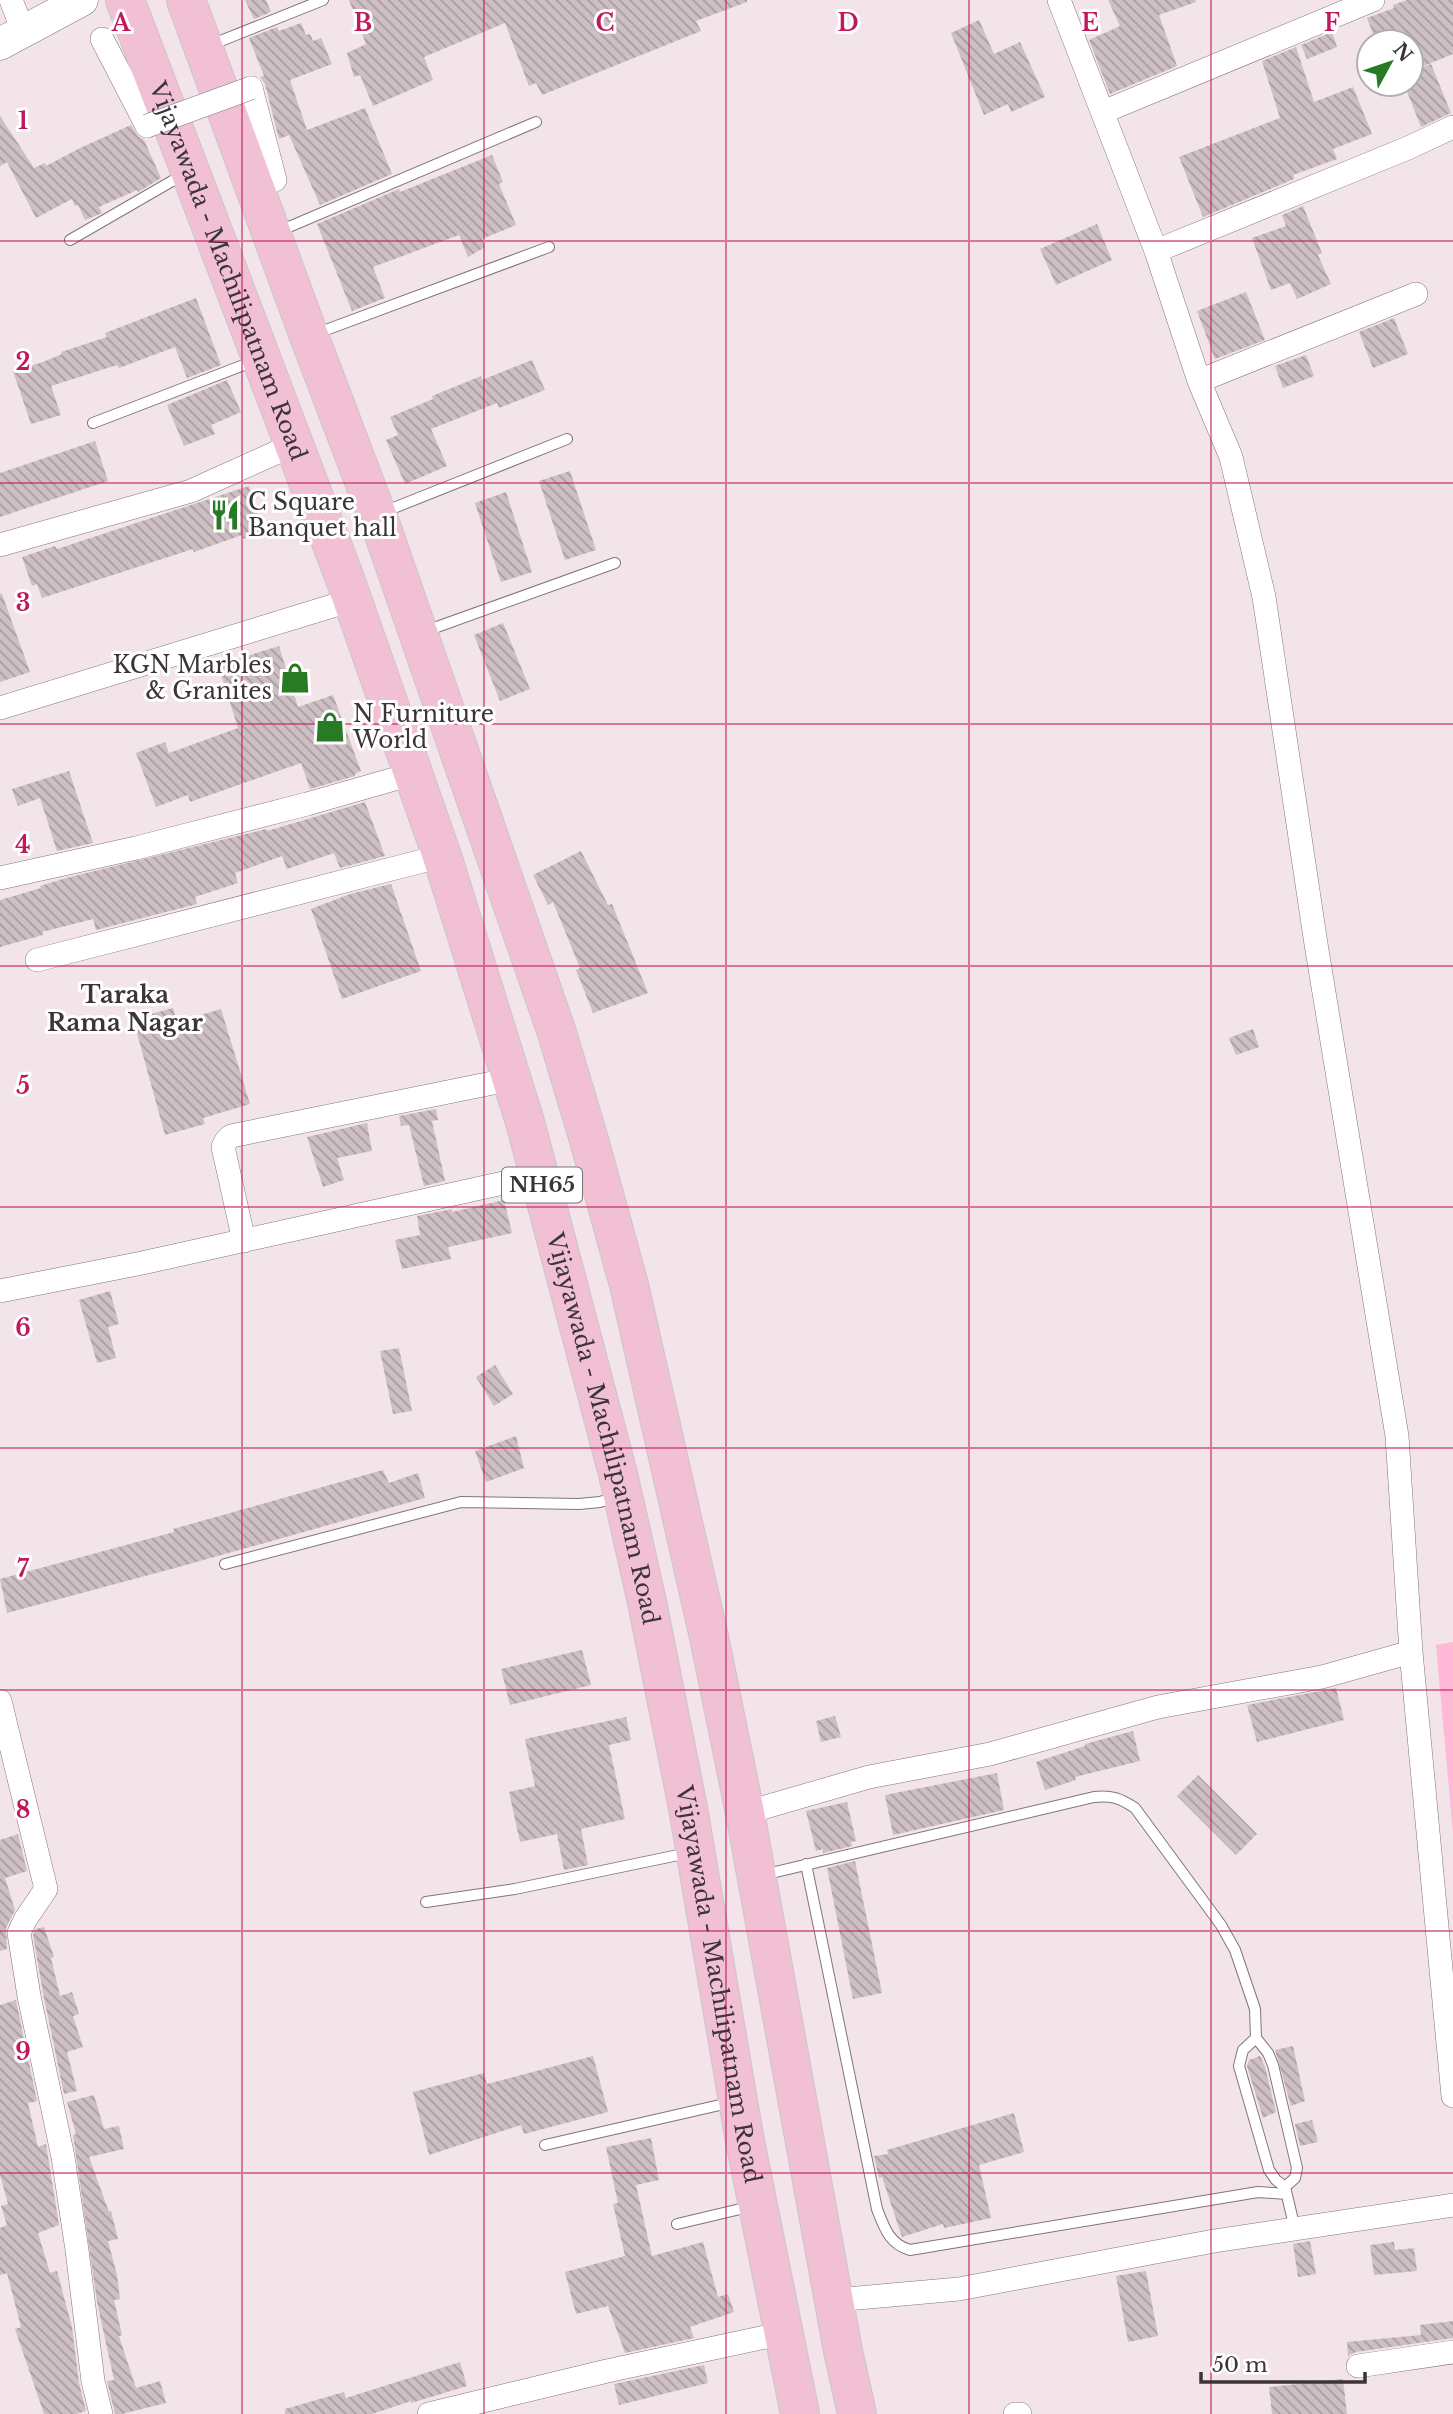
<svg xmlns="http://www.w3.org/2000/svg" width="1453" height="2414" viewBox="0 0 1453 2414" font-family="'Libre Baskerville',serif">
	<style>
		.grass { fill: #ffb8d5 }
		.building { fill: url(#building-back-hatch) }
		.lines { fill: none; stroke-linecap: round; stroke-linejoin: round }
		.lane-casing { stroke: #82757a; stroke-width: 12 }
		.street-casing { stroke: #82757a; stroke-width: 24 }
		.secondary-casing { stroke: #82757a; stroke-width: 33 }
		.highway-casing { stroke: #c8c6c7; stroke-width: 40 }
		.lane { stroke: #fff; stroke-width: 10 }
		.street { stroke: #fff; stroke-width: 23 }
		.secondary { stroke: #fff; stroke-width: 32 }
		.highway { stroke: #f2c0d4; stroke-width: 38 }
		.street-bridge-casing { stroke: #82757a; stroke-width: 24; stroke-linecap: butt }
		.street-bridge { stroke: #fff; stroke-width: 23 }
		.grid { fill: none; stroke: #c2185b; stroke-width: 2; stroke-opacity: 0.55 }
		.labels { text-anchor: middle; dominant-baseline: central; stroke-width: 6; stroke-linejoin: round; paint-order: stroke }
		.shield { fill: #fff; stroke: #767273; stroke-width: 2 }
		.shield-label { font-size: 21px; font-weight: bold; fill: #3b3537 }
		.street-label { font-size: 23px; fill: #3b3537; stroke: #fff }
		.poi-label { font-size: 23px; fill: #3b3537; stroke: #fff; text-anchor: start }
		.neighbourhood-label { font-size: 24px; font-weight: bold; fill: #3b3537; stroke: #fff }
		.grid-label { font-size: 23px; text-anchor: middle; font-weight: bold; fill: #c2185b; stroke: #fff; stroke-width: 6; stroke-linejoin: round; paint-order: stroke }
	</style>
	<defs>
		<pattern id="building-back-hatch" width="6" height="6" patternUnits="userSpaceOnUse" patternTransform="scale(1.75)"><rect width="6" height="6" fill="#cdbfc4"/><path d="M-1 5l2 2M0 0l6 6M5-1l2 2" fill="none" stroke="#a89ca0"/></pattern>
	</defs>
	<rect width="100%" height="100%" fill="#f3e4ea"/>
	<path class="grass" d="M1453 1642V1833L1436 1645Z"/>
	<path class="building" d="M245 0H266L271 12 254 19Z
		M349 0H747V2L696 21 701 31 542 95 536 83 529 86 505 23 424 57 433 80 373 106 360 75 354 77 347 53 366 44Z
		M1108 0H1195L1196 2 1159 15 1177 66 1110 94 1089 40 1120 26Z
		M1407 0H1453V54L1419 68 1411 49V42H1408L1405 33 1376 42 1367 18 1394 8 1393 5Z
		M979 20 994 54 1020 42 1045 97 1011 112 1008 104 984 115 951 33Z
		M301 23 306 35 310 34 313 41 321 38 332 64 290 80 307 130 365 108 392 174 320 205 289 135 279 139 265 84 260 77 264 76 249 38 277 27 279 31Z
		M1332 32 1337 47 1307 59 1301 45Z
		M1296 47 1314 102 1353 87 1372 134 1333 149 1337 159 1293 175 1294 179 1203 217 1179 157 1280 118 1262 61Z
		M1431 64 1451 113 1421 127 1404 84H1411V72Z
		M0 116 34 168 45 163 46 166 80 148 131 125 138 136 144 140 161 178 138 192 137 190 99 207 102 213 85 220 78 205 75 206 72 199 36 218 7 162 0 166Z
		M492 155 503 182 499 184 516 225 482 239 485 247 468 257 459 235 373 267 385 298 352 311 317 224 399 189 400 192Z
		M1303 206 1322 253 1318 255 1331 284 1297 299 1290 283 1271 290 1252 238 1286 226 1282 215Z
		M1097 224 1112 260 1056 285 1040 249Z
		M1246 292 1265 340 1215 359 1197 311Z
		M196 298 221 365 187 378 175 347 119 368 117 365 51 386 61 415 31 424 13 371 43 362 62 354 61 352 107 337 105 333Z
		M1394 318 1408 354 1373 368 1359 332Z
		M1306 355 1314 376 1283 388 1275 366Z
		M532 360 545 390 499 408 497 403 431 429 447 466 405 484 386 440 398 435 390 417 433 399 432 396 481 376 482 380Z
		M227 380 241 412 211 425 215 434 184 446 167 405Z
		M95 441 108 481 0 517V473Z
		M570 471 596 550 565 560 539 481Z
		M249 486 264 532 243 539 242 535 194 552 193 549 42 598 37 584 32 586 22 557 55 546 57 549Z
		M506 492 532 572 501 582 475 503Z
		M0 594H2L30 672 0 682Z
		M503 623 530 689 500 701 474 635Z
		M279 646 298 707 333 695 361 771 355 774V776L310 789 301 763 190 802 188 795 156 807 136 753 165 742 169 753 238 728 218 665Z
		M69 771 93 843 57 851 40 798 18 806 12 789Z
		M365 802 385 856 340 868 334 853 287 869 282 856 235 873 238 883 195 897 197 904 96 930 93 919 42 932 43 935 0 947V900L41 888 40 886 66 878 266 829 267 831Z
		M581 851 608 905 612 904 648 993 593 1013 576 970 580 968 553 902 548 905 533 875Z
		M391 884 421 971 342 999 311 909 350 894Z
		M173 1008 177 1022 221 1009 250 1104 203 1118 205 1124 165 1135 133 1019Z
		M1253 1029 1259 1047 1236 1055 1229 1038Z
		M436 1109 438 1120 432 1121 445 1181 424 1186 409 1125 401 1126 399 1116Z
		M367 1123 372 1151 337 1158 344 1180 323 1187 307 1137Z
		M504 1200 512 1233 448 1247 451 1259 402 1269 395 1240 420 1235 417 1216 452 1209V1212Z
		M110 1291 119 1324 108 1327 116 1358 97 1363 79 1300Z
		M399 1348 412 1411 393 1414 380 1351Z
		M495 1365 513 1394 494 1406 476 1377Z
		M516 1436 524 1468 486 1482 475 1451Z
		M383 1470 389 1483 418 1473 425 1498 175 1568 7 1613 0 1579 174 1532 173 1529Z
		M582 1650 591 1685 510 1705 501 1669Z
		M1336 1688 1344 1720 1257 1742 1247 1705Z
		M835 1716 841 1737 821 1742 816 1721Z
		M626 1717 631 1740 609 1745 625 1819 581 1829 588 1865 564 1870 557 1834 520 1842 509 1792 535 1786 525 1739Z
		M1133 1731 1140 1761 1075 1777 1076 1780 1045 1790 1036 1762 1085 1746V1744Z
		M997 1773 1004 1810 893 1835 885 1795Z
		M1198 1775 1257 1834 1236 1855 1177 1796Z
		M847 1802 856 1841 851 1842 852 1846 823 1853V1849L816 1851 806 1811Z
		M18 1834 27 1871 5 1878 15 1910 6 1928 7 1949 0 1951V1840Z
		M855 1861 882 1993 853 1999 827 1868Z
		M44 1927 54 1957 51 1958 60 1996 72 1992 79 2014 73 2016 83 2047 67 2052 77 2091 64 2094 43 1993 33 1935 36 1929Z
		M16 2000 37 2101 28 2103 38 2147 46 2144 59 2225 38 2233 50 2273 57 2271 72 2327 79 2383 86 2411 76 2414H44L15 2329 21 2327 7 2273 0 2275V2228L7 2225 1 2206 8 2204 0 2175V2005Z
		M1293 2046 1305 2101 1291 2106 1275 2050Z
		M593 2056 608 2112 524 2134 521 2125 429 2155 413 2092 484 2073 487 2084Z
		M1260 2056 1265 2067 1276 2112 1263 2118 1247 2066 1249 2060Z
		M94 2095 104 2129 119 2126 124 2149 89 2157 109 2212 111 2211 118 2239 108 2241 117 2275 120 2299 114 2300 122 2335 119 2336 136 2388 160 2381 166 2403 122 2414H115L107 2381 114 2380 97 2302 73 2135 76 2134 67 2102Z
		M1014 2113 1024 2152 979 2165 991 2218 944 2228 943 2224 902 2237 882 2177 879 2178 874 2156 888 2154 887 2150Z
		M1312 2120 1318 2142 1300 2146 1295 2124Z
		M651 2138 659 2180 636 2185 652 2256 703 2242 718 2297 728 2294 734 2312 690 2327 694 2338 625 2353 608 2306 576 2314 565 2272 625 2256 613 2204 618 2203 606 2147Z
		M1310 2241 1316 2274 1298 2277 1293 2244Z
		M1394 2242 1395 2250 1414 2248 1417 2271 1374 2275 1370 2245Z
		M1146 2271 1158 2336 1128 2342 1116 2276Z
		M1453 2321V2338L1356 2352 1348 2356 1347 2342 1421 2335 1420 2325Z
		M460 2362 467 2386 411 2403V2401L372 2414H285V2409L344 2392 346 2398Z
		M704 2365 708 2383 619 2405 614 2384Z
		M1343 2379 1347 2414H1272L1269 2387Z"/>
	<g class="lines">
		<g class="lane-casing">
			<path id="lane" d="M208 46 323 0
				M277 232 536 122
				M70 240 186 173
				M315 334 549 247
				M93 423 254 361
				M381 513 567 439
				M423 632 615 563
				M225 1564 461 1502 579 1504 600 1502 616 1497
				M806 1864 877 2209C884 2227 889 2244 910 2250L1258 2192 1286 2194
				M763 1875 1094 1797C1111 1795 1120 1798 1135 1808L1221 1925 1235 1950 1255 2009 1256 2038 1268 2053 1273 2065 1297 2168 1295 2178 1285 2187
				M426 1902 515 1889 688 1853
				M1256 2038 1243 2050 1239 2066 1269 2170 1276 2180 1285 2187 1295 2229
				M545 2145 733 2102
				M677 2224 753 2206"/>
		</g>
		<g class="street-casing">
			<path id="street" d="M11 0 23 31
				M1059 0 1156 251 1199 381 1231 457 1264 597 1316 944 1397 1436 1411 1652 1453 2096
				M102 39 147 126
				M251 88 275 180
				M1103 112 1373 0
				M1156 251 1408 148 1453 127
				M1199 381 1416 294
				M0 545 191 491 293 445
				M0 708 352 600
				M0 878 136 848 307 804 412 774
				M37 960 442 856
				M244 1241 223 1147 226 1141 231 1136 512 1079
				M0 1291 142 1263 539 1175
				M0 1701 46 1889 25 1920 19 1933 29 1996 63 2157 77 2250 93 2381 101 2414
				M745 1813 869 1777 990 1754 1158 1707 1322 1677 1411 1652
				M835 2300 959 2289 1214 2241 1453 2205
				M1358 2366 1453 2352
				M429 2414 607 2371 784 2333
				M1015 2414H1020"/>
		</g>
		<g class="secondary-casing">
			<path id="secondary" d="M0 44 82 0"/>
		</g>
		<g class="highway-casing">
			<g id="highway">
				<path id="s1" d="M125 0 344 576 442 856 525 1122 618 1474 647 1602 688 1808 744 2136 800 2414"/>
				<path d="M186 0 309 336 380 523 557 1033 589 1140 629 1285 709 1637 745 1813 843 2351 857 2414"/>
			</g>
		</g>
		<use href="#lane" class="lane"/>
		<use href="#street" class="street"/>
		<use href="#secondary" class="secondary"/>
		<use href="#highway" class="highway"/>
		<g class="street-bridge-casing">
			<path id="street-bridge" d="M147 126 251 88"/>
		</g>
		<use href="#street-bridge" class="street-bridge"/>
	</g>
	<path class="grid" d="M242 0V2414M484 0V2414M726 0V2414M969 0V2414M1211 0V2414M0 241H1453M0 483H1453M0 724H1453M0 966H1453M0 1207H1453M0 1448H1453M0 1690H1453M0 1931H1453M0 2173H1453"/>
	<defs>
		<g id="restaurant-bare" transform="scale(2.415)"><path d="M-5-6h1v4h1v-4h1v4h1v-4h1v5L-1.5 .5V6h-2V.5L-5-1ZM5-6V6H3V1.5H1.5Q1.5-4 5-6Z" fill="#287a25" stroke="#fff" stroke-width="2.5" paint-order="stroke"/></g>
		<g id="shop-bare" transform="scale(2.415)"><path d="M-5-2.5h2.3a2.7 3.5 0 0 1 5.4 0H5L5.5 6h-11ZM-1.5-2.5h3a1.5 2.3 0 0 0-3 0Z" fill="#287a25" stroke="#fff" stroke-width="2.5" paint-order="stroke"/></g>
	</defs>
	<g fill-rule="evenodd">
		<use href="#restaurant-bare" x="225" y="515"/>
		<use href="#shop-bare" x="295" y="678"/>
		<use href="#shop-bare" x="330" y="727"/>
	</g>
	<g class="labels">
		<rect class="shield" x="502" y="1167.5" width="80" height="35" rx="5"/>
		<g class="shield-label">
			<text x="542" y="1185">NH65</text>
		</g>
		<g class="street-label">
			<text stroke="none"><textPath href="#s1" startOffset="290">Vijayawada - Machilipatnam Road</textPath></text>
			<text stroke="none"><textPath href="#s1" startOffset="1508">Vijayawada - Machilipatnam Road</textPath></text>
			<text stroke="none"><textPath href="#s1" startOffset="2076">Vijayawada - Machilipatnam Road</textPath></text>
		</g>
		<g class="poi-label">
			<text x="248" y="502">C Square<tspan x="248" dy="26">Banquet hall</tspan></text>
			<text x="272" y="665" text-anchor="end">KGN Marbles<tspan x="272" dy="26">&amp; Granites</tspan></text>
			<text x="353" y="714">N Furniture<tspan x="353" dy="26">World</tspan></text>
		</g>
		<g class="neighbourhood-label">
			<text x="125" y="994">Taraka<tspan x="125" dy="28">Rama Nagar</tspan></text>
		</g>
	</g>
	<g class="grid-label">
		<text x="121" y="31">A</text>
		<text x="363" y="31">B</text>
		<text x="605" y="31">C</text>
		<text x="848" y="31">D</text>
		<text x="1090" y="31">E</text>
		<text x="1332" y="31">F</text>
		<text x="23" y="129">1</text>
		<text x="23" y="370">2</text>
		<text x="23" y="611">3</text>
		<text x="23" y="853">4</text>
		<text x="23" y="1094">5</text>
		<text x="23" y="1336">6</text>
		<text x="23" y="1577">7</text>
		<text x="23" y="1818">8</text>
		<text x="23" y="2060">9</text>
	</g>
	<g transform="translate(1390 63) rotate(50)"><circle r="33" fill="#ffffff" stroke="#b1aeaf" stroke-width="2"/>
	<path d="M0-5L12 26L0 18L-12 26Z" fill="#287a25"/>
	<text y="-10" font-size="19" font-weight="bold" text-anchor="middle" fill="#3b3537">N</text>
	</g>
	<path d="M1201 2372v10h164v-10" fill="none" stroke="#3b3537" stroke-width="3.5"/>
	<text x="1212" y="2372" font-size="21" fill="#3b3537" stroke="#ffffff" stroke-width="5" paint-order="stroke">50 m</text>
</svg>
